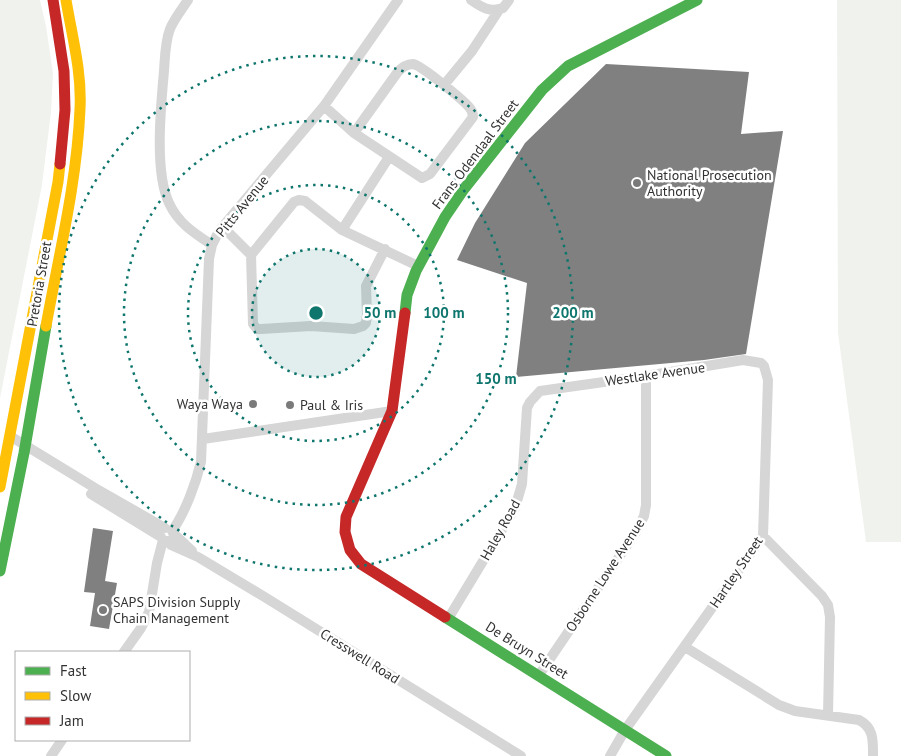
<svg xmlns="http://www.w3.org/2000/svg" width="901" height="756" viewBox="0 0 901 756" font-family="'PT Sans',sans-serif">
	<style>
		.green { fill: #f0f3ed }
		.building { fill: #808080 }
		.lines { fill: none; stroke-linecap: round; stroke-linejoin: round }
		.street { stroke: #d6d6d6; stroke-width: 10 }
		.fast { stroke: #4caf50; stroke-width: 11 }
		.slow { stroke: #ffc107; stroke-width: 11 }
		.jam { stroke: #c62828; stroke-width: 11 }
		.ring { fill: none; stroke: #0f766e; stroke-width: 2.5; stroke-dasharray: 2.5 5 }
		.poi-dot { fill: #7a7a7a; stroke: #fff; stroke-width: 2 }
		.labels { text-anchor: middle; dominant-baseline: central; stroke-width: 5; stroke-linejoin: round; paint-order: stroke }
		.street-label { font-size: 14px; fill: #323232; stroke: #fff }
		.poi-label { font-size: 14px; fill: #323232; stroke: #fff; text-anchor: start }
		.centre { fill: #0f766e; stroke: #fff; stroke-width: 2.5 }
		.ring-label { font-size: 15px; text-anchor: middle; font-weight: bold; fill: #0f766e; stroke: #fff; stroke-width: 5; stroke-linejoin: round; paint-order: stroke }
	</style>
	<rect width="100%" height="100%" fill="#fff"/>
	<path class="green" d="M0 0H40L46 26 53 73 51 112 42 185 0 398Z
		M837 0H901V542H866L838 333Z"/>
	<path class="building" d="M606 64 749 72 741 134 783 131 746 354 704 360 516 377 527 283 457 260 475 223 525 143Z
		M93 528 113 531 105 581 117 583 109 629 90 626 95 593 84 592Z"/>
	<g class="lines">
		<path class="street" d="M188 0C182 9 174 19 170 29 165 42 165 57 164 71 161 105 154 172 169 203 178 223 194 233 212 245
			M471 0C481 7 490 13 503 8L509 0
			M444 85 472 51 499 10
			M324 106 354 133 422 178 430 174 473 117C473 113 472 110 469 107 462 99 421 65 413 64 406 64 401 68 397 73L354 133
			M223 227 251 255
			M342 230 389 157
			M385 249 366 286 367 315 366 323 363 326 354 329 311 326 261 329H257L253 324 251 255 294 202 299 200 305 201 342 230 418 266
			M10 436 95 488 165 528
			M203 439 392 411
			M91 494 161 537
			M172 531C185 513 196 483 201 462L209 259 212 245 219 231 324 106 398 0
			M173 533 192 551
			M763 536 822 596 828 605 830 617 828 715
			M168 541 171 545 198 557 263 596 521 756
			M448 619 515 508 522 484 527 408 530 402 540 391 646 376 743 360 761 363 764 366 768 380 763 536 625 730 610 756
			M685 647 779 705 795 711 859 720C874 728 873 740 873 756
			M124 652 141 628 149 612 157 563 163 540
			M539 675 636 532 644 516 646 505V376
			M51 756 62 740"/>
		<path class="fast" d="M405 313 407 295 416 271 445 217 464 189 542 90 568 66 697 0
			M0 571 24 453 46 326
			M445 617 666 756"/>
		<path class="slow" d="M46 326C59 254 77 182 80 109 82 72 72 36 66 0
			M0 487 58 182 60 164"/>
		<path class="jam" d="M53 0 64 71 65 110 60 164
			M405 313 392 411 346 517 345 532 350 550 361 564 445 617"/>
	</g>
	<circle cx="316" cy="313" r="64" fill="#0f766e" fill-opacity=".12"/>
	<g class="ring">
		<circle cx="316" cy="313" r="64"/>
		<circle cx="316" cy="313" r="128"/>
		<circle cx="316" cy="313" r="192"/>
		<circle cx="316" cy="313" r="257"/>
	</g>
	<g class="poi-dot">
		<circle cx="637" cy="183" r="5"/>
		<circle cx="253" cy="404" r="5"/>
		<circle cx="290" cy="405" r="5"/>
		<circle cx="103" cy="610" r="5"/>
	</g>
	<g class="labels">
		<g class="street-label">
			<text transform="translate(475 154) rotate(-53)">Frans Odendaal Street</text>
			<text transform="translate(242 206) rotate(-51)">Pitts Avenue</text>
			<text transform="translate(39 284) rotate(-80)">Pretoria Street</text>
			<text transform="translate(655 374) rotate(-8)">Westlake Avenue</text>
			<text transform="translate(500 530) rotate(-61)">Haley Road</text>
			<text transform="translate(736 572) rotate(-56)">Hartley Street</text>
			<text transform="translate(605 575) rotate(-57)">Osborne Lowe Avenue</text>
			<text transform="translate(527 650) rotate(32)">De Bruyn Street</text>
			<text transform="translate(360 656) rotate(32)">Cresswell Road</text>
		</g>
		<g class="poi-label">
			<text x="647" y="175">National Prosecution<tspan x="647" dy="16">Authority</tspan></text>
			<text x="243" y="404" text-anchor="end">Waya Waya</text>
			<text x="300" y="405">Paul &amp; Iris</text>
			<text x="113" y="602">SAPS Division Supply<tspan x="113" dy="16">Chain Management</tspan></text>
		</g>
	</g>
	<circle cx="316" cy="313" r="8" class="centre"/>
	<g class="ring-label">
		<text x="380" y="318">50 m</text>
		<text x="444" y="318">100 m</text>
		<text x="573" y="318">200 m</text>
		<text x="496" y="384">150 m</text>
	</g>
	<rect x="15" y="651" width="175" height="90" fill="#ffffff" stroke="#adadad"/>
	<rect x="25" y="667" width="25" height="8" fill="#4caf50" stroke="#adadad"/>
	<text x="60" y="676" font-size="15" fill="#323232">Fast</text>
	<rect x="25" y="692" width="25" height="8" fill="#ffc107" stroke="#adadad"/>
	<text x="60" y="701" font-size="15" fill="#323232">Slow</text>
	<rect x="25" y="717" width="25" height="8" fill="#c62828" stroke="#adadad"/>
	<text x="60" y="726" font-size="15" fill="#323232">Jam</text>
</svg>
